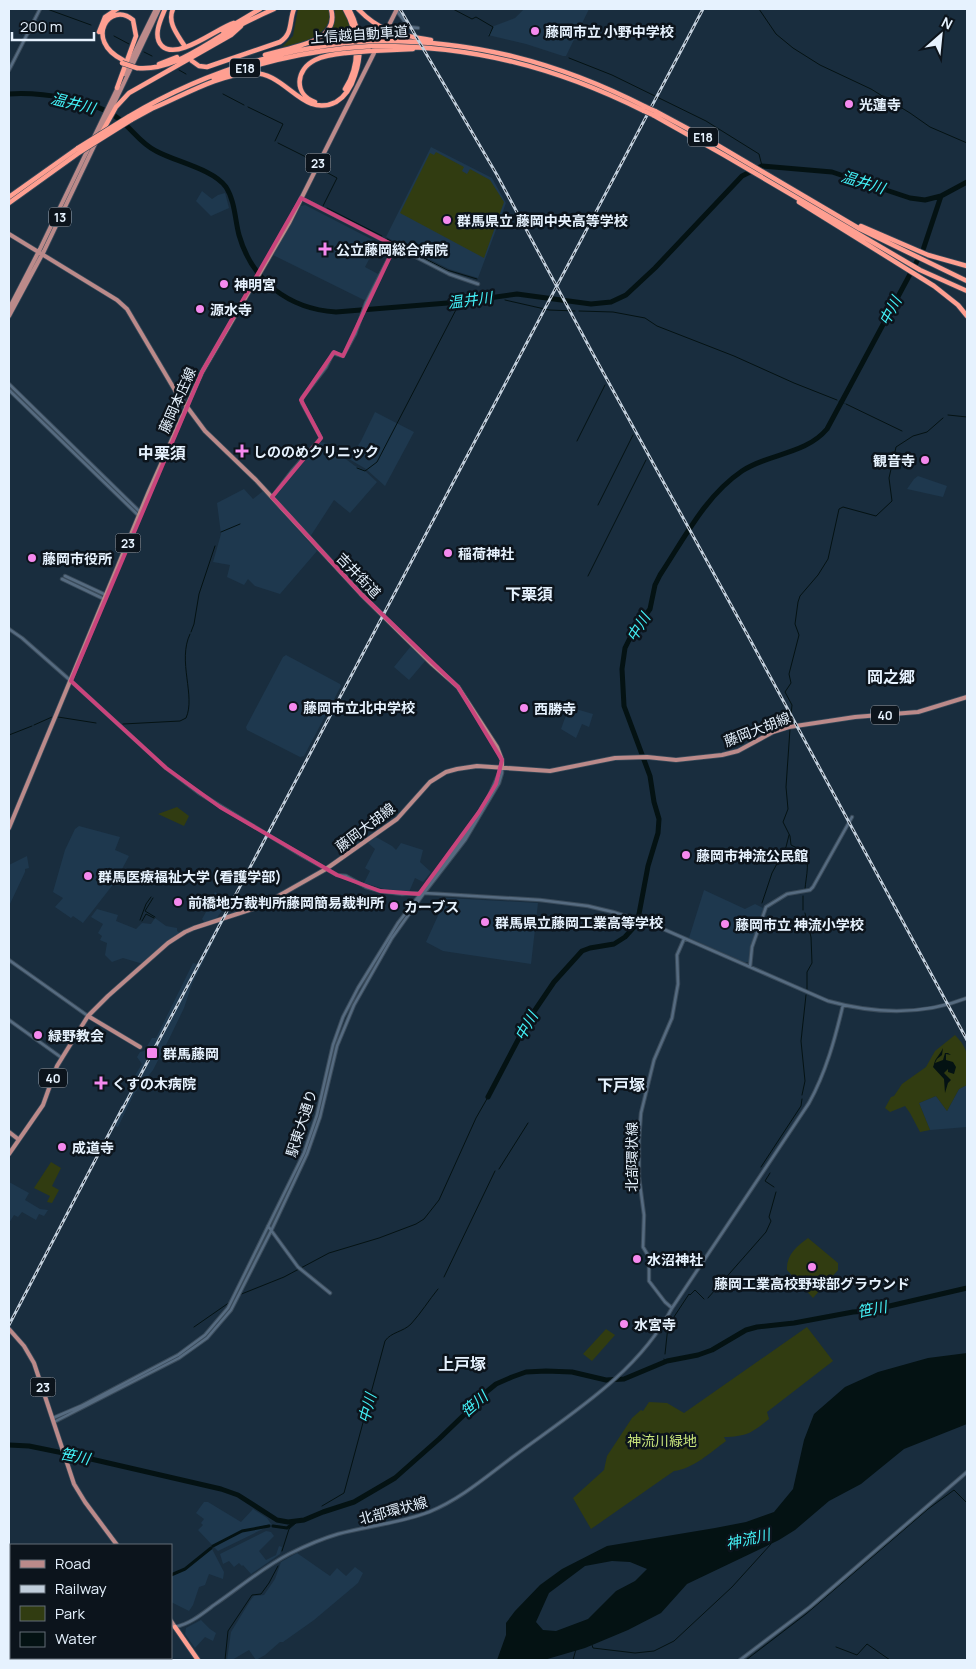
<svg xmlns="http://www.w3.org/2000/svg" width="976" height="1669" viewBox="0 0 976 1669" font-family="Manrope,'Noto Sans JP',sans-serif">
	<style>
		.built { fill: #1e384e }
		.green { fill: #313c11 }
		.water { fill: #041213; fill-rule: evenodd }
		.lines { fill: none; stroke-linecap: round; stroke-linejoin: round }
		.stream { stroke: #041213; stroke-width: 1 }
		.canal { stroke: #041213; stroke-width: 3 }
		.river { stroke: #041213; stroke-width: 5 }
		.major-tunnel { stroke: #384b5b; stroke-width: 4; stroke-dasharray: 4 2; stroke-linecap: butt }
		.minor-casing { stroke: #394a59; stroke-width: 4.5 }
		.major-casing { stroke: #394a59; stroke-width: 5.5 }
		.highway-casing { stroke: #394a59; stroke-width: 6 }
		.minor { stroke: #566b80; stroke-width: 2.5 }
		.major { stroke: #bb8a8a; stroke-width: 4 }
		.highway { stroke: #ff9f91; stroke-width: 4.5 }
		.rail-casing { stroke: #c1cedb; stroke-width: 3 }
		.rail { stroke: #0c141c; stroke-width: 1; stroke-dasharray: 4; stroke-linecap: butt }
		.highway-bridge-casing { stroke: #394a59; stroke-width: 6; stroke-linecap: butt }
		.highway-bridge { stroke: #ff9f91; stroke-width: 4.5 }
		.marked { fill: none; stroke: #c9447c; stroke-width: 4; stroke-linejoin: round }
		.poi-dot { fill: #f589ee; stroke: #0c141c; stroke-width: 2 }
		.labels { text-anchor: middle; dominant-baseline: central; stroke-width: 5; stroke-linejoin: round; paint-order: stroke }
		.shield { fill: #0c141c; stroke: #a5afba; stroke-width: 1 }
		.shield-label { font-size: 12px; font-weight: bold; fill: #e6f2fe }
		.poi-label { font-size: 14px; font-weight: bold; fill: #e6f2fe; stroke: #0c141c; text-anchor: start }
		.street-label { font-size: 14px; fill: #e6f2fe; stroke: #0c141c }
		.park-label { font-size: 14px; fill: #c7e37b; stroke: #0c141c }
		.water-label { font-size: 15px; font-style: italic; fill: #43eff5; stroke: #0c141c }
		.quarter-label { font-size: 16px; font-weight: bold; fill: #e6f2fe; stroke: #0c141c }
	</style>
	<rect width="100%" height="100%" fill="#192d3e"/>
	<path class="built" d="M524 9H589L566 56H563L526 44 488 35 494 26 515 18Z
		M431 147 492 178 506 203 478 278 449 269 386 237Z
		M202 191 212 199 218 195 225 193 229 208 211 216 196 201Z
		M305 205 375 241 377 244 365 267 378 274V276L366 299 364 300 273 255 301 206Z
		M375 412 414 432 385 486 366 469 349 459 361 441Z
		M320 442 327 443 335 451 355 466 364 470 377 482 350 513 334 500 310 537 275 499V495L293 472Z
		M918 476 947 486 943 497 907 489 914 479Z
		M244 489 253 499 263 491 317 551 280 594 255 586 248 579 244 585 227 577 230 565 213 562 221 534 217 503Z
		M411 646 426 660 409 680 394 667Z
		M286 655 340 684 341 686 304 756 300 757 247 730 246 727 283 657Z
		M569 707 593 714 589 727 582 724 576 738 561 729Z
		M79 826 120 837 115 850 129 856 115 882 83 923 73 916 71 918 55 907 63 898 53 892 65 850 75 829Z
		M376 837 392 846 396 850 401 843 423 850 420 862 431 872 423 882 415 878 409 892 384 889 364 883 370 871 365 868 375 849 368 843Z
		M27 856 29 868 25 869V872L9 906V865Z
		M704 890 745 909 755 904 763 908 764 909 750 949 749 962H744L689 938Z
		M215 892 229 901 216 919 205 923 202 919 206 912 197 906 200 902 198 900 201 896 209 902Z
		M446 898 538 903 531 964 443 951 426 942Z
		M97 909 118 915 116 921 136 929 142 923 151 924 155 918 166 926 177 928V931L180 933 143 964 123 958 112 962 105 955 107 943 100 940 102 936 98 933 103 924 91 917Z
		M218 924 221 926 192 984 184 1008 170 1037 153 1070 134 1094 118 1127 115 1126 98 1158 95 1157 136 1079 134 1077 142 1064 137 1057 140 1052 144 1051 152 1038H156L193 963 197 964Z
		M967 1085V1127L930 1130 919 1103 936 1096 947 1111 959 1089Z
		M9 1182 29 1193 25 1200 40 1209 48 1210 44 1216 39 1214 36 1220 22 1212 18 1217 14 1215 9 1223Z
		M204 1502H208L241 1522 253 1509 267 1518 271 1524 242 1531 213 1546 198 1530 203 1525 201 1523 204 1519 196 1513Z
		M264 1527H267L218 1551 214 1547 243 1531Z
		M266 1531 271 1532 274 1536 259 1551 266 1560 276 1555 279 1546 282 1547 280 1554 251 1574 243 1565 242 1566 239 1563 234 1567 229 1561 223 1564 220 1554Z
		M212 1549 224 1572 223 1579 209 1574 205 1585 199 1587 193 1605 189 1611 171 1602V1576L185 1569Z
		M297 1553 330 1576 337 1568 346 1576 355 1567 363 1573 358 1583 333 1604 314 1620 283 1642H280L265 1655 256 1660 249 1650 232 1660H227L231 1632 250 1601 254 1596 264 1595 275 1579 281 1562Z
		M201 1620 210 1629 216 1633 213 1641 205 1637 195 1648 185 1634 186 1628Z"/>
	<path class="green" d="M298 9H329C334 36 302 42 282 47L293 36Z
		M334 9H342L348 20 353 40 300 46C319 41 340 32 334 9Z
		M436 152 464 167 462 171 467 174 470 169 490 180 504 202 484 258 400 213 430 153 434 155Z
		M177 807 189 816 184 826 158 814Z
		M955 1035C972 1052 967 1062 967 1085L959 1089 947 1111 936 1096 919 1103 930 1130 920 1132 910 1113 905 1106 890 1112 885 1108 891 1097 894 1096 902 1084 926 1067 935 1051Z
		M51 1162 61 1168 52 1186 59 1190 52 1203 47 1202 50 1196 34 1188Z
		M808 1238 838 1263V1270L813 1298 787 1270C786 1255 797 1246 808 1238Z
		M807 1327 833 1361 767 1412 769 1419C751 1433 748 1436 724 1437L726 1441C711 1452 693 1469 674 1471L591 1529 573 1498 604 1470 607 1456 632 1418 641 1410 643 1411 649 1402 667 1403 684 1413Z
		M606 1329 615 1335 592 1361 583 1354Z"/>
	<path class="water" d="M943 1048 942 1055 937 1059 935 1063 943 1060 945 1053H948L951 1055 946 1054V1060L953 1062 956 1067 954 1074 948 1072V1069L944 1073 951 1080 948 1083 945 1093 944 1079 933 1067C934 1065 934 1063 935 1061 936 1058 941 1053 943 1048Z
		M967 1353V1424L904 1449 861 1484 829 1501 795 1530 779 1540 687 1584 661 1613 628 1630 585 1648 544 1660H497L506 1635V1623L515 1611 540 1585 562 1569 607 1546 715 1528 746 1522 774 1512 793 1489 804 1440 814 1414 845 1387 878 1372 928 1358ZM612 1561 630 1562 647 1569 635 1581 616 1591 588 1619 556 1631 543 1630 536 1622 549 1593 585 1566Z"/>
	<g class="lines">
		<path class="stream" d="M47 9 91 25
			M453 9 472 19 476 17 493 27 489 36
			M759 9 776 34 793 48 820 65 871 89 910 113 930 127 967 143
			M114 36 129 44
			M144 52 152 56
			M569 58 612 75 706 121 759 154 762 166
			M179 70 186 74
			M223 94 244 105
			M248 107 283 124 275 141
			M278 143 316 162
			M321 164 324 166
			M323 206 337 178 326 172
			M327 208 382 236
			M387 239 447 270 477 279
			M505 300 549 310 575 311
			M579 311 613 312 645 318 657 326 734 356 794 383 837 400
			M840 401 844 403
			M839 402 842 403
			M846 404 902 431
			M948 415 967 417
			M577 441 605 385
			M357 468 365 471 377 462 460 302
			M598 505 633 435
			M221 532 240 524
			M588 576 646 460
			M191 632 194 624 199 594 215 546
			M58 717 96 723
			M123 724 180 721 186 718C196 696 177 661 190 634
			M34 725 52 717
			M790 725 792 705 785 692 791 683 789 674 799 635 795 624 798 602 800 596 818 575 828 559 839 509 843 507 876 516 892 501 889 478 896 447 913 436 927 432 943 418
			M790 729 786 787 788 809 783 822 790 836 791 845 797 848H803C811 859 806 876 805 889
			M9 735 32 726
			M153 898 145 911 155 917
			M762 903 772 873 786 847 789 835
			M803 910V896
			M805 913 811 937 812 963 807 972V990
			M140 920 146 904 151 897
			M142 921 146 914 154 918
			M802 1095 805 1081 801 1041 806 995
			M761 1167 801 1106 802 1099
			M499 1169 528 1123
			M770 1173 765 1181 774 1187
			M444 1277 495 1171
			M239 1295 284 1277 329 1253 379 1238 416 1224 424 1219 439 1200 476 1118 488 1097
			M708 1298 766 1232 771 1221 769 1217 776 1192
			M194 1327 230 1302
			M665 1354 668 1326 689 1294 690 1295 695 1290 704 1299
			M664 1359 665 1362
			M322 1506 344 1493 385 1341C391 1332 403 1332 411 1324 421 1313 429 1300 438 1289
			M282 1551 289 1529 297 1522
			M592 1645 593 1648 635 1653 654 1651 674 1641 732 1587 771 1544
			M836 1647 857 1655 867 1644 890 1660
			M225 1660 228 1631 252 1595 261 1594 269 1583 278 1566
			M573 1660 576 1649
			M746 1660 806 1614 928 1509 954 1490 967 1503"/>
		<path class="canal" d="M273 1526 287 1528 295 1522
			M213 1546 242 1531 269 1526
			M171 1575 185 1569 211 1548"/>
		<path class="river" d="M9 94C40 92 93 99 119 119 132 129 141 144 156 151 176 162 213 169 226 187 235 201 235 220 239 235 252 281 289 309 336 312L460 302 517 294 591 304 611 302 626 295 655 268 742 176 762 166 832 172 910 198 925 200 941 196 967 182
			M488 1097 529 1019 554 982 582 951 590 948 614 944 625 937 634 927 639 914 648 866 658 833 659 819 654 802 650 776 624 706 622 669 625 648 632 634 650 609 655 585 660 575C684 539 705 496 742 471 769 453 805 455 827 429L923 250 941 196
			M9 1445 29 1446 78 1456 221 1489 238 1495 277 1520 288 1522 304 1520 323 1512 354 1502 395 1478 439 1439 466 1413 485 1393 496 1384 512 1377 526 1372 546 1371 572 1372 606 1380 624 1379 667 1361 698 1355 712 1350 746 1330 757 1327 794 1323 853 1312 868 1311 967 1288"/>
		<path class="major-tunnel" d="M380 42 387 29"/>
		<g class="minor-casing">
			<path id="minor" d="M396 10 409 27 418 28
				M9 70 40 9
				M301 198 449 274 478 284
				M9 384 140 512
				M9 390 139 516
				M272 497 292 471 321 438 302 403V398L326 367 333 353 343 356 355 334 366 303 395 246
				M65 576 106 595
				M62 579 104 599
				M9 629 22 638 71 681 166 768 199 793 301 855 337 875 346 876 366 887 380 891 402 894 424 893 540 900 588 906 613 912 654 925 828 1001C875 1014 921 1016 967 998
				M9 960 88 1016
				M750 967 752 947 766 907 787 894 810 890 813 887 852 817
				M9 1020 62 1058
				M268 1226 298 1267 330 1293
				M672 1308 665 1302 649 1281V1257L643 1247 644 1215 639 1177V1140L641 1113 654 1060 672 1018 678 984 677 955 684 939
				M53 1418 81 1406 178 1355 205 1335 228 1308 304 1153 317 1115 333 1045 343 1017 358 988 398 923 463 839 489 796 501 769
				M54 1422 179 1358 207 1338 231 1310 271 1231 307 1154 320 1117 337 1046 354 1005 392 938 424 893 465 840 499 783 502 773V768
				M175 1627C190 1624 202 1614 214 1605 239 1588 262 1568 289 1554 305 1546 321 1539 338 1534 368 1526 400 1523 429 1512 461 1499 487 1476 514 1456 572 1413 638 1373 672 1308L809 1103C826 1072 835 1039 843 1005
				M740 1660 810 1607 967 1472"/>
		</g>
		<g class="major-casing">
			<path id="major" d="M387 29 397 9
				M124 74 156 9
				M101 131 159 9
				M93 139 118 87
				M9 234 117 300 127 309 176 392 205 431 256 480 361 594 432 664 458 687 497 747 502 760V768
				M9 309 40 249 90 145
				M9 316 44 251 96 142
				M9 828 149 491 202 372 289 223 374 53
				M88 1016 140 1047
				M9 1132 18 1139
				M9 1154 43 1105 57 1066 88 1016 108 996 168 943 185 932 194 928 259 907 326 869 397 819 430 782 446 772 457 769 477 766 550 771 615 758 647 757 676 760 722 755 738 751 773 732 789 727 855 717 918 712 967 697
				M9 1329 24 1346 34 1363 74 1484 85 1502 117 1545
				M171 1621 175 1627"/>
		</g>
		<g class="highway-casing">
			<path id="highway" d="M165 9C161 19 152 36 162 46 178 61 217 28 234 23
				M173 9C167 22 177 34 184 45
				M345 9C359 33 361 65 345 89
				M358 9C381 33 400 35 431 40
				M223 31 260 9
				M99 32 105 17 117 9
				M372 41C471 39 558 62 646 107
				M372 46C471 45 556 67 644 111
				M370 51 413 49
				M265 55C288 47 341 44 331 9
				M192 61 199 66 207 67 280 42C293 34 289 21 294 9
				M159 64 177 57
				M137 68C170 71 198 49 226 33 241 24 258 16 274 9
				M214 79C257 63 300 53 346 48
				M117 88 136 36 133 20C110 0 83 40 123 60
				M315 102C293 94 296 69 315 60 325 55 336 54 346 53
				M151 109C183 96 216 75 251 73 286 71 302 119 336 102 346 96 352 85 355 75 363 52 360 30 349 9
				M655 111 707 139 860 229 967 281
				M653 115 724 155 920 270 967 291
				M128 117C195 77 267 52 345 43
				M131 120 153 108
				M101 134 116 107 129 93 231 35 241 26
				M9 197 78 148
				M799 202 934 286 958 305 967 316
				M9 203 80 152
				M861 226 928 255 967 266
				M175 1627 198 1660
				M9 1654 11 1655"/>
		</g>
		<use href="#minor" class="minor"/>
		<use href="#major" class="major"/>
		<use href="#highway" class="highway"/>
		<g class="rail-casing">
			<path id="rail" d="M400 9 497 175 593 354 747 634 967 1040
				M121 1112 703 9
				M9 1325 123 1107"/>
		</g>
		<use href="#rail" class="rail"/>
		<g class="highway-bridge-casing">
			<path id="highway-bridge" d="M345 43 372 41
				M346 48 372 46
				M346 53 370 51
				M122 63 137 68
				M646 107 655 111
				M644 111 653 115
				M78 148 128 117
				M80 152 131 120"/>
		</g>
		<use href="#highway-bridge" class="highway-bridge"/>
	</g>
	<path class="marked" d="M301 198 395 246 343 356 334 352 301 400 321 438 272 497 361 594 458 687 502 760 496 784 479 812 419 894 380 891 337 875 220 807 166 768 71 681 202 372Z"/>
	<g class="poi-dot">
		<circle cx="535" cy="31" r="5"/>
		<circle cx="849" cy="104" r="5"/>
		<circle cx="447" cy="220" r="5"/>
		<path d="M322.5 241.5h5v5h5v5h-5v5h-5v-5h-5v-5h5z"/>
		<circle cx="224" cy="284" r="5"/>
		<circle cx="200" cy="309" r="5"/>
		<path d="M239.5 443.5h5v5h5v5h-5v5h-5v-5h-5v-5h5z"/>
		<circle cx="925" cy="460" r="5"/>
		<circle cx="448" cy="553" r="5"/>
		<circle cx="32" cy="558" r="5"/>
		<circle cx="293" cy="707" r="5"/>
		<circle cx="524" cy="708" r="5"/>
		<circle cx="686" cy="855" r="5"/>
		<circle cx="88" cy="876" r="5"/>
		<circle cx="178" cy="902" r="5"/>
		<circle cx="394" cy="906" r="5"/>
		<circle cx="485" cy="922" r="5"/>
		<circle cx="725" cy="924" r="5"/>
		<circle cx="38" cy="1035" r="5"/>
		<rect x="146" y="1047" width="12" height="12" rx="2.5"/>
		<path d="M98.5 1075.5h5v5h5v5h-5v5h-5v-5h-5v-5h5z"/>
		<circle cx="62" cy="1147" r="5"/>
		<circle cx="637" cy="1259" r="5"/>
		<circle cx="812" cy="1267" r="5"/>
		<circle cx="624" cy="1324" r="5"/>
	</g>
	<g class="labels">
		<g class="shield">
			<rect x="230" y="58.5" width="30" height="19" rx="4"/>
			<rect x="688" y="127.5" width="30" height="19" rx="4"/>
			<rect x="305.5" y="153.5" width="25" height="19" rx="4"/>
			<rect x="49" y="207.5" width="22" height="19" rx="4"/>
			<rect x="115.5" y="533.5" width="25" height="19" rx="4"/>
			<rect x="871" y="705.5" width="28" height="19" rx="4"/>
			<rect x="39" y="1068.5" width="28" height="19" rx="4"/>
			<rect x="30.5" y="1377.5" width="25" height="19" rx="4"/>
		</g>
		<g class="shield-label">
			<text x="245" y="68">E18</text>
			<text x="703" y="137">E18</text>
			<text x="318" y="163">23</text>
			<text x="60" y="217">13</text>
			<text x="128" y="543">23</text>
			<text x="885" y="715">40</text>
			<text x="53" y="1078">40</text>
			<text x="43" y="1387">23</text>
		</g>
		<g class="poi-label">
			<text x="545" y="31">藤岡市立 小野中学校</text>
			<text x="859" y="104">光蓮寺</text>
			<text x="457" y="220">群馬県立 藤岡中央高等学校</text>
			<text x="336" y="249">公立藤岡総合病院</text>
			<text x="234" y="284">神明宮</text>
			<text x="210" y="309">源水寺</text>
			<text x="253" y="451">しののめクリニック</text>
			<text x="915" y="460" text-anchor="end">観音寺</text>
			<text x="458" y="553">稲荷神社</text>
			<text x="42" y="558">藤岡市役所</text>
			<text x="303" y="707">藤岡市立北中学校</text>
			<text x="534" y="708">西勝寺</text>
			<text x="696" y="855">藤岡市神流公民館</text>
			<text x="98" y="876">群馬医療福祉大学 (看護学部)</text>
			<text x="188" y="902">前橋地方裁判所藤岡簡易裁判所</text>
			<text x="404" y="906">カーブス</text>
			<text x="495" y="922">群馬県立藤岡工業高等学校</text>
			<text x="735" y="924">藤岡市立 神流小学校</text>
			<text x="48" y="1035">緑野教会</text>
			<text x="163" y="1053">群馬藤岡</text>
			<text x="112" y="1083">くすの木病院</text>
			<text x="72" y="1147">成道寺</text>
			<text x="647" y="1259">水沼神社</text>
			<text x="812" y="1283" text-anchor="middle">藤岡工業高校野球部グラウンド</text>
			<text x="634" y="1324">水宮寺</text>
		</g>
		<g class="street-label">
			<text transform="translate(359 34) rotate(-4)">上信越自動車道</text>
			<text transform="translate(177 400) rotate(-66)">藤岡本庄線</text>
			<text transform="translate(359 575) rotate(46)">吉井街道</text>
			<text transform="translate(757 729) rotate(-21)">藤岡大胡線</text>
			<text transform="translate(365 827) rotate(-37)">藤岡大胡線</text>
			<text transform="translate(301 1123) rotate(-72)">駅東大通り</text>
			<text transform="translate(631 1157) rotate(-90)">北部環状線</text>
			<text transform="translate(393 1510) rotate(-15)">北部環状線</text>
		</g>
		<g class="park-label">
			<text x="662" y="1440">神流川緑地</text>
		</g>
		<g class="water-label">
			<text transform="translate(73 103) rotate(14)">温井川</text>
			<text transform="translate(863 182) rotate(17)">温井川</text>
			<text transform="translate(470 300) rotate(-7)">温井川</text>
			<text transform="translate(890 311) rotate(-62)">中川</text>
			<text transform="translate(638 627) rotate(-58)">中川</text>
			<text transform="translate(526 1026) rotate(-60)">中川</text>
			<text transform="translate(872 1309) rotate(-11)">笹川</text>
			<text transform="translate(474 1404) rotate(-41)">笹川</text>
			<text transform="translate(367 1408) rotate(-75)">中川</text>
			<text transform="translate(75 1456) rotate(11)">笹川</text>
			<text transform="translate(748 1539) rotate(-13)">神流川</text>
		</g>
		<g class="quarter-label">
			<text x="162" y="453">中栗須</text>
			<text x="529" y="594">下栗須</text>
			<text x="891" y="677">岡之郷</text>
			<text x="621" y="1085">下戸塚</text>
			<text x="462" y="1364">上戸塚</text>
		</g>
	</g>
	<rect width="976" height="1669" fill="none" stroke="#e6f2fe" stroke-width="20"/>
	<rect x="10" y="1544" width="162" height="115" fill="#0c141c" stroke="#636d76"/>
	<rect x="20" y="1560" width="25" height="8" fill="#bb8a8a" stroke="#636d76"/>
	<text x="55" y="1569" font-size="15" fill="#e6f2fe">Road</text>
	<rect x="20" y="1585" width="25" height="8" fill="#c1cedb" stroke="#636d76"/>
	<text x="55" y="1594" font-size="15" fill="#e6f2fe">Railway</text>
	<rect x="20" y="1606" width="25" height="15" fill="#313c11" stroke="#636d76"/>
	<text x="55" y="1619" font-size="15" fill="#e6f2fe">Park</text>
	<rect x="20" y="1632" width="25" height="15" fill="#041213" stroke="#636d76"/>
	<text x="55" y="1644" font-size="15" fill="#e6f2fe">Water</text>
	<g transform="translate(941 35) rotate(27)" stroke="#0c141c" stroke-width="4" paint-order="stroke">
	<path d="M0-4L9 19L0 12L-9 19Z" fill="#e6f2fe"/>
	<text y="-8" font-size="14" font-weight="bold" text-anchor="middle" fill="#e6f2fe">N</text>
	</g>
	<path d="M12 32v8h82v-8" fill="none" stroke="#e6f2fe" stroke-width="2.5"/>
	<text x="20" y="32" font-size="15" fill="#e6f2fe" stroke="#0c141c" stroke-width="4" paint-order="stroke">200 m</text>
</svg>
